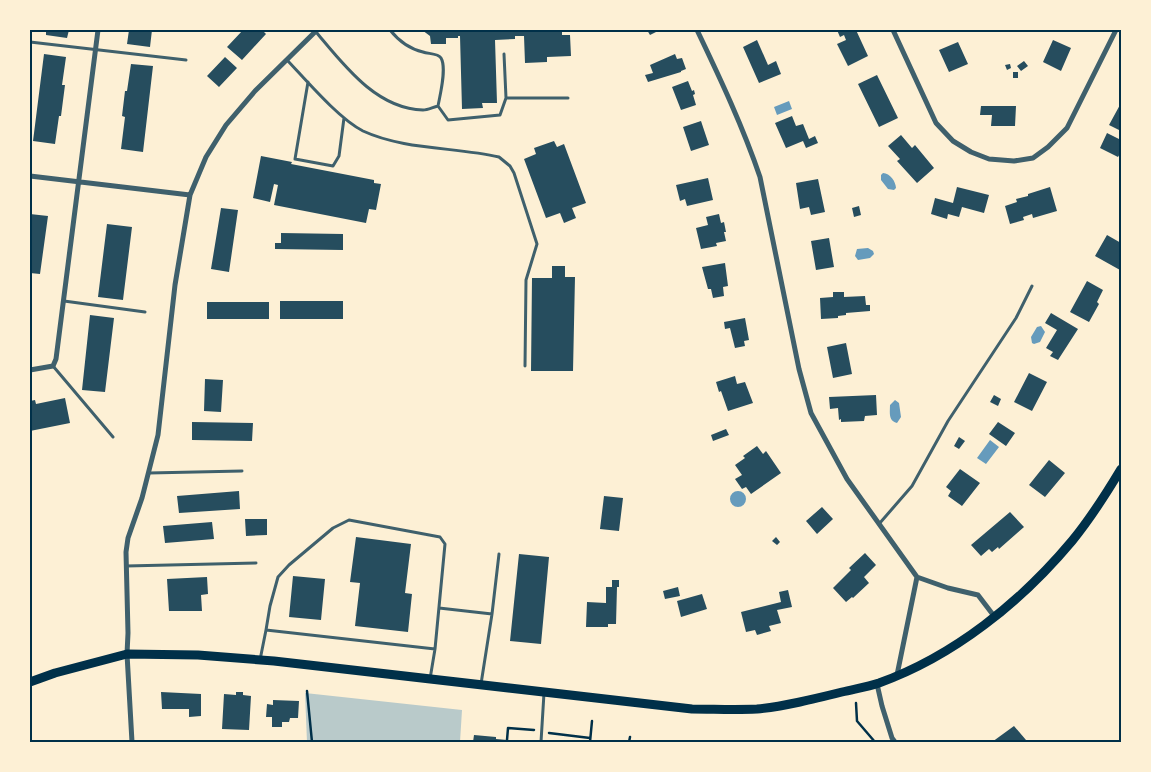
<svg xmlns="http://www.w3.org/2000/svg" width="1151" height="772" viewBox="0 0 1151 772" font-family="'Varela Round',sans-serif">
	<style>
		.green { fill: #b9caca }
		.water { fill: #669bbc }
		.building { fill: #264d5e }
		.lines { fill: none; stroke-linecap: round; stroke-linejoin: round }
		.path { stroke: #003049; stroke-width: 2.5 }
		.service { stroke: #3f606c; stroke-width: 3 }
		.minor { stroke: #3f606c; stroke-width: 5 }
		.secondary { stroke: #003049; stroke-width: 9 }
		.neatline { fill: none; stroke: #003049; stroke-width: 2 }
	</style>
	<rect width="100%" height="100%" fill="#fdf0d5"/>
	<path class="green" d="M305 693 462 710 460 742H307Z"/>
	<path class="water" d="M789 101 792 109 777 115 774 107Z
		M883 173C890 173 896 182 896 188L894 190 888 189 881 180V175Z
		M868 248 873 251 874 254 870 258 858 260 855 256 857 249Z
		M1041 326 1045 332 1040 342 1034 344 1032 343 1031 337 1037 327Z
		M895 400 899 403 901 417 897 423C888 421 890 412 890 405Z
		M990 440 999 447 986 464 977 458Z
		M730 499a8 8 0 1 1 16 0a8 8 0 1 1-16 0Z"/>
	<path class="building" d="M46 30H69L67 38 46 35Z
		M129 30H152L150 47 127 44Z
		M243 30H262L266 34 242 60 227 47Z
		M422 30H562V35H570L571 56 547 57V62L525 63 524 36H515V39L495 40 497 103H482L483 108 462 109 460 36H458V38H446V44H431L430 36Z
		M647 30H660L650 35Z
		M837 30H856L868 56 848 66 837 44 846 40 844 35 840 37Z
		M757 40 768 65 776 61 781 74 759 83 743 47Z
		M1053 40 1071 48 1061 71 1043 62Z
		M958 42 968 64 949 72 939 50Z
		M44 54 66 57 62 85H65L61 116H59L55 144 33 141Z
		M675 54 677 59 682 58 686 69 681 71V72L648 82 645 75 653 73 650 65Z
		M225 57 237 68 219 87 207 76Z
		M1024 61 1028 66 1021 71 1017 66Z
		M131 64 153 66 143 152 121 149 125 117 122 116 125 91H127Z
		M1010 64 1011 68 1007 70 1005 65Z
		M1013 72H1018V78H1013Z
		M877 75 898 118 879 127 858 84Z
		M688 81 692 91 694 90 695 94 693 95 696 105 681 110 672 87Z
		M1121 103V131L1109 125Z
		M981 106H1016L1015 126H991L992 115H980Z
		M792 116 796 126 803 124 809 139 815 136 818 143 806 148 803 141 786 148 775 123Z
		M701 121 709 145 691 151 683 127Z
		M1107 133 1121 140V152L1118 157 1100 148Z
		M901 135 912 148 915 145 934 168 917 183 897 161 900 159 888 146Z
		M554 141 557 147 564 144 586 203 572 208 576 218 564 223 560 213 546 218 524 159 536 154 534 148Z
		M261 156 292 162 291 164 374 180V183L381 184 376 210 369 209 366 223 274 205 278 185 274 184 270 202 253 198Z
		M708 178 713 200 687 206 685 199 680 201 676 185Z
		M818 179 825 212 811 215 809 207 800 209 796 183Z
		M957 187 989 195 984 213 962 207 959 217 948 214 947 219 931 214 935 198 953 203Z
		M1050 187 1057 211 1033 218 1032 214 1023 217 1024 220 1010 224 1005 206 1017 202 1016 199 1028 196V194Z
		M859 206 861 215 854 217 852 208Z
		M221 208 238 210 229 272 211 269Z
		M30 214 48 216 40 274 30 273Z
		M719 214 721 223 724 222 726 232H724L726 241 716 243 717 246 701 249 696 228 708 225 706 217Z
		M107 224 132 227 123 300 98 297Z
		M281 233 343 234V250L275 249V243H281Z
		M1107 235 1121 243 1120 270 1095 256Z
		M829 238 834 267 816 270 811 241Z
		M725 263 728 286 723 287 724 296 713 298 711 289H708L702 267Z
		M552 266H565V277H575L573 371H531L532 278H552Z
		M1087 281 1103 290 1097 302 1099 304 1089 322 1070 312Z
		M833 292H844V297L865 296 866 305H870V311L846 313V315L838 316V318L821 319 820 298 833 297Z
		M280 301H343V319H280Z
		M207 302H269V319H207Z
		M1051 313 1078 329 1058 360 1050 356 1053 352 1046 348 1057 330 1045 323Z
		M90 315 114 318 105 392 82 390Z
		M745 318 749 340 744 341 745 346 735 348 730 328 725 329 724 322Z
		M846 343 852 374 833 378 827 347Z
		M1029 373 1047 382 1032 411 1014 402Z
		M735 376 737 384 745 382 753 403 728 411 721 391 719 392 716 382Z
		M205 379 223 380 221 412 204 411Z
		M876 395 877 415 865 416 864 421 841 422V419L839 420 838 408 830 409 829 397Z
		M994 395 1001 399 998 406 990 402Z
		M65 398 70 423 30 431V401L35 400 36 404Z
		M192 422 253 423 252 441 192 440Z
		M998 422 1015 433 1006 446 989 434Z
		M726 429 729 435 713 441 711 435Z
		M959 437 965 441 959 449 954 446Z
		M757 446 763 454 766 451 781 473 751 494 746 487 742 489 735 479 742 475 735 465 745 458 743 456Z
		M1049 460 1065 473 1045 497 1029 485Z
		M960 469 980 483 962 506 948 496 951 491 946 487Z
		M239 491 240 509 179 513 177 496Z
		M604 496 623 498 619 531 600 529Z
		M822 507 833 519 817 534 806 521Z
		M1010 512 1024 527 999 549 998 547 992 552 989 549 981 556 971 545Z
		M245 519H267V535L246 536Z
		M212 522 214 539 165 543 163 526Z
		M356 537 411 544 405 593 412 594 408 632 355 626 360 583 350 582Z
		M776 537 780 542 777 545 772 541Z
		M865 553 876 565 864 577 869 583 853 598 852 597 846 602 833 588 851 570 849 568Z
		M519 554 549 557 541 644 510 641Z
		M293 576 325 579 321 620 289 617Z
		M207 577 208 594 201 595 202 611H169L167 579Z
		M612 580H619V587H617L616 624H608V627H586L587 602 606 603V587H612Z
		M678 587 680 596 665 599 663 591Z
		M788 590 792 607 777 610 781 623 769 626 771 631 757 635 755 630 746 632 741 612 781 602 779 592Z
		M702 594 707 609 681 617 677 601Z
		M161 692 201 694V716L189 717V709H162Z
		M236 692H243V695L251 696 249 730 222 729 224 694 236 695Z
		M273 700 299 701 298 718H290L289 722H282V727H272V717H266L267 704 273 705Z
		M1014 726 1026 740 1024 742H992Z
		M474 735 496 737V739L517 741V742H473Z"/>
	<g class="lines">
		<path class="path" d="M307 691 312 742
			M856 703 857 721 875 742
			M549 733 590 738
			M507 740 508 728 534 730
			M590 742 592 721
			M629 742 630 737"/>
		<path class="service" d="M316 32C343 64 376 109 423 110 428 110 433 107 438 106 440 95 447 68 441 58 438 53 428 54 423 52 410 49 398 40 390 30
			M30 42 186 60
			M504 54 506 98
			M287 60C306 80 339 119 363 131 404 150 456 147 499 157L510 166 514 173 537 244 526 280 525 366
			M308 82 295 159 333 166 339 156 344 118
			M438 106 448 120 500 115 506 98H568
			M64 301 145 312
			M53 366 113 437
			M149 473 242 471
			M879 524 912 486 948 421 1016 318 1032 286
			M126 566 256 563
			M439 608 492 614 481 684
			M492 614 499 554
			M266 630 270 606 278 577 289 565 333 528 349 520 440 537 445 544 435 649 430 679
			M260 660 266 630 435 649
			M541 742 544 693"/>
		<path class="minor" d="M697 30C720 78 743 127 760 177L799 369 811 413 847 479 917 577 948 588 978 595 994 616
			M893 30 936 123 953 141 971 152 989 159 1014 161 1033 158 1048 147 1067 128 1116 30
			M30 176 190 195
			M30 370 53 366 56 359 98 30
			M897 675 917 577
			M877 684 882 706 892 738 895 742
			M132 742 127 654 128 633 126 552 128 538 142 498 158 435 175 285 190 195 206 157 226 125 255 91 317 30"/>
		<path class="secondary" d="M30 682 55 673 127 654 198 655 274 661 692 709C714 709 735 710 757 709 786 706 814 699 842 692 854 689 867 687 879 683 954 656 1021 602 1072 541 1090 519 1106 494 1121 469"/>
	</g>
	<rect width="1151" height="772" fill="none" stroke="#fdf0d5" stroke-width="62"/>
	<rect x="31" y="31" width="1089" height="710" class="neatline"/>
</svg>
